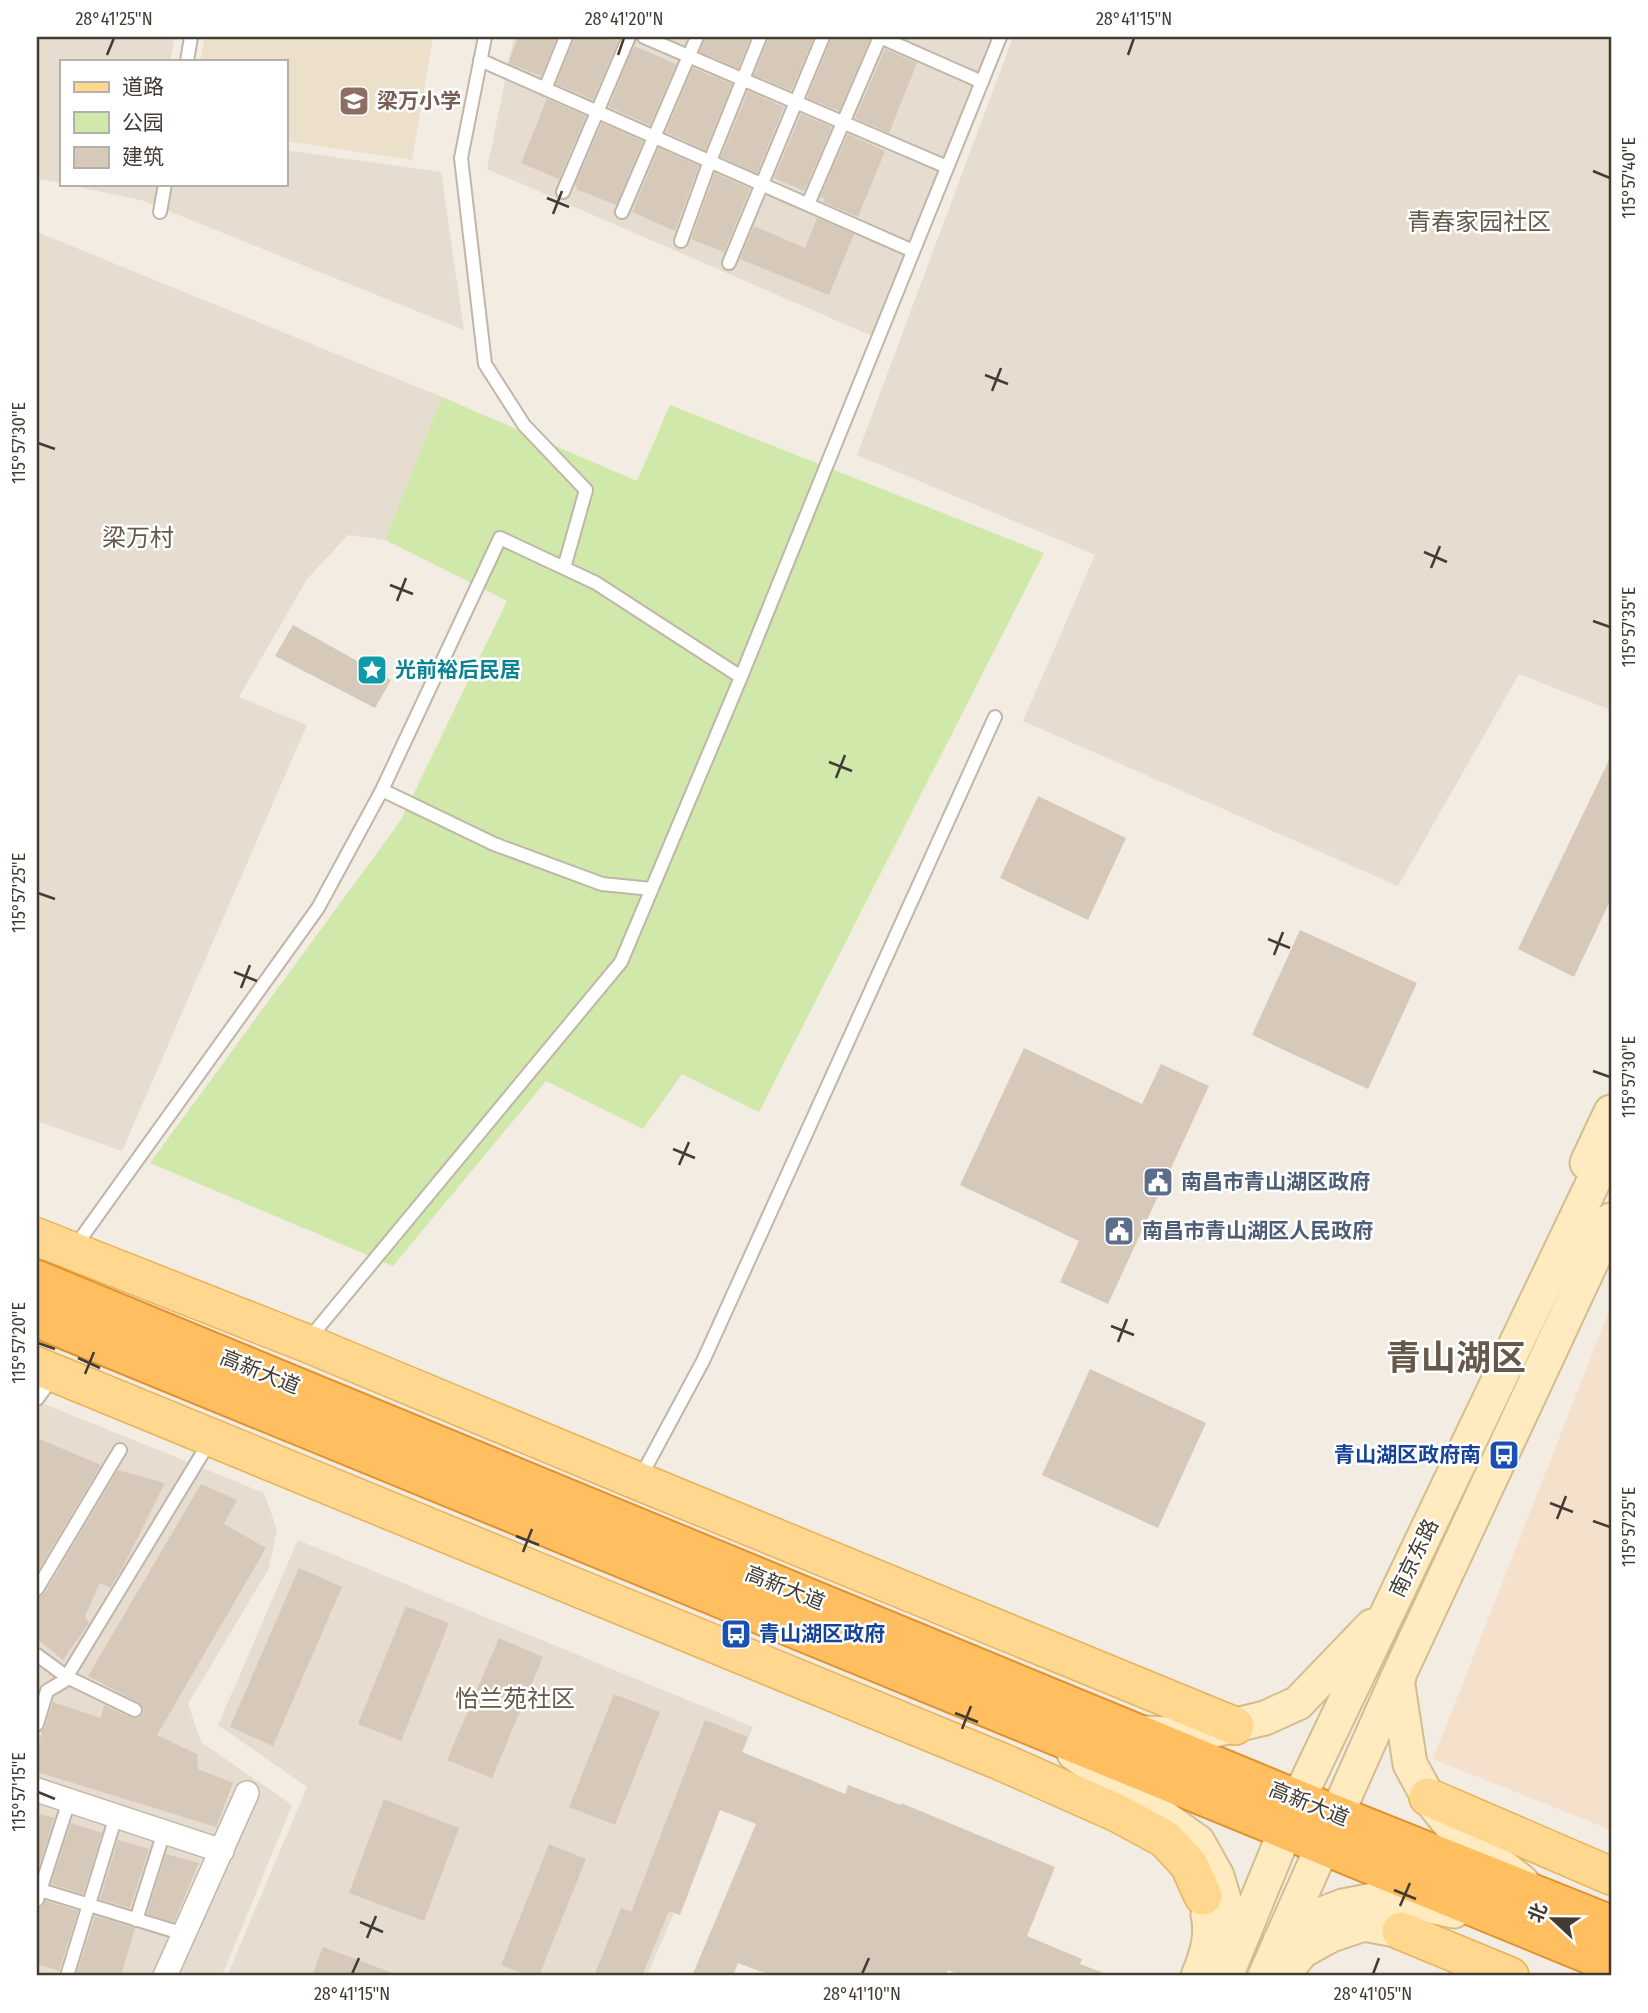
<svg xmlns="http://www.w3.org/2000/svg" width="1648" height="2013" viewBox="0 0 1648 2013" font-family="'Fira Sans Condensed','Noto Sans SC',sans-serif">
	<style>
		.residential { fill: #e6ddd0 }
		.commercial { fill: #f5e1cb }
		.education { fill: #ece0cb }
		.green { fill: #d0e8a9 }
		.building { fill: #d7c9ba }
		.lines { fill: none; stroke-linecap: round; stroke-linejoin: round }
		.lane-casing { stroke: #c0b6a8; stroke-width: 16 }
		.street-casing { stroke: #c0b6a8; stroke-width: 26 }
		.secondary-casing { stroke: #d3bd90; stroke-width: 37 }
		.primary-casing { stroke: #e7b35b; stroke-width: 40 }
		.highway-casing { stroke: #e2922c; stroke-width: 42 }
		.lane { stroke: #fff; stroke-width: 12 }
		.street { stroke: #fff; stroke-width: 23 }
		.secondary { stroke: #ffebbf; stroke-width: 33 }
		.primary { stroke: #ffd78e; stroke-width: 37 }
		.highway { stroke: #ffbf60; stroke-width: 38 }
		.ticks { fill: none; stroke: #433c33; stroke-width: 2.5 }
		.labels { text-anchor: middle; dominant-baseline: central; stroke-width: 5; stroke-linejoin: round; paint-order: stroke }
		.education-label { font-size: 21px; font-weight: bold; fill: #785e54; stroke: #fff; text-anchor: start }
		.culture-label { font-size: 21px; font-weight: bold; fill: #0d838f; stroke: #fff; text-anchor: start }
		.service-label { font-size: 21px; font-weight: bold; fill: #4e5e75; stroke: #fff; text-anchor: start }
		.street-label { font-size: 21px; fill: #433c33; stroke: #fff }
		.transit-label { font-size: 21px; font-weight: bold; fill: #164399; stroke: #fff; text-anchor: end }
		.quarter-label { font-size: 24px; fill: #665949; stroke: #fff }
		.town-label { font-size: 35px; font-weight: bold; fill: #665949; stroke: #fff }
		.neatline { fill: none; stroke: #433c33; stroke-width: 2.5 }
		.ticks-label { font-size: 18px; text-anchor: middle; fill: #433c33 }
	</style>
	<rect width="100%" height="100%" fill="#f2ece2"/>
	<path class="residential" d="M37 37H175L170 61H61V183L37 179Z
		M514 37H996L879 339 487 169Z
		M1013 37H1611V710L1519 674 1398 886 1023 721 1095 555 857 455Z
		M285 150 441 172 464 330 141 200 63 184H285Z
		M37 232 442 397 385 540 348 535 307 579 239 697 307 725 122 1151 37 1121Z
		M37 1401 264 1493 277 1530 269 1568 188 1704 201 1742 292 1805 222 1976H37Z
		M298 1540 753 1727 647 1976H227L307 1787 218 1725Z"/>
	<path class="commercial" d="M1611 1306V1830L1433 1759Z"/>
	<path class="education" d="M205 37H433L412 160 285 141V61H200Z"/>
	<path class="green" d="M442 397 637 481 670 405 1044 553 759 1112 682 1074 643 1129 546 1081 393 1266 150 1163 401 820 507 601 385 540Z"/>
	<path class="building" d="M518 37H557L541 76 508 63Z
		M575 37H608L618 41 593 100 556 84Z
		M706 37H751L738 68 700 52Z
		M769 37H814L791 91 754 75Z
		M832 37H871L839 111 807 98Z
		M634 46 676 64 650 125 609 107Z
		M885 49 917 63 889 133 855 118Z
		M693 68 732 84 705 150 666 132Z
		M748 91 784 107 757 173 721 157Z
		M547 99 586 116 559 179 521 163Z
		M801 114 832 127 804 191 774 178Z
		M602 123 643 141 616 205 576 189 577 186 575 185Z
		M848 134 885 151 858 217 823 202 825 199 820 197Z
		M659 148 699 166 675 231 632 212Z
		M715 173 750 189 724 252 691 239Z
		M817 218 854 234 829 295 740 259 754 226 805 248Z
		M293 625 391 680 375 708 275 656Z
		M1611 756V899L1574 977 1518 949Z
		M1038 796 1126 838 1088 920 1000 878Z
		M1300 930 1417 983 1368 1089 1252 1035Z
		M1024 1048 1142 1104 1161 1064 1209 1086 1108 1304 1060 1282 1079 1241 960 1185Z
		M1090 1369 1206 1423 1158 1528 1042 1475Z
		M37 1438 101 1465 37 1572Z
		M118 1470 165 1483 124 1565 110 1588 100 1583 85 1616 89 1623 63 1660 37 1639V1598L45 1593Z
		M201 1484 237 1500 224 1524 266 1548 157 1735 197 1754 198 1769 233 1783 216 1827 37 1772V1749L42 1733 40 1732 45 1727 53 1702 101 1718 104 1705 132 1718H139L143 1714 144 1709 139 1703 88 1676Z
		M299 1568 342 1587 273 1746 230 1727Z
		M406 1606 449 1623 401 1741 358 1724Z
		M499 1638 543 1657 492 1778 447 1760Z
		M614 1694 660 1712 615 1825 569 1807Z
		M705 1720 748 1737 742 1752 845 1794 848 1785 901 1805V1803L1055 1867 1027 1936 1082 1959 1080 1964 1109 1975V1976H964L948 1970 945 1976H773L738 1963 733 1976H692L756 1824 720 1810 680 1915 669 1911 642 1976H594L621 1908 631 1912Z
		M384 1799 459 1828 424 1921 349 1893Z
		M37 1813 54 1818 37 1872Z
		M71 1823 102 1833 83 1894 51 1884Z
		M118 1840 149 1849 130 1908 100 1899Z
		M549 1844 586 1859 539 1976H528L501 1965Z
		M166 1854 199 1863 174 1922 147 1914Z
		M46 1901 78 1911 59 1971 37 1964V1909L42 1907Z
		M95 1916 135 1928 121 1976H76Z
		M323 1947 398 1975V1976H312Z"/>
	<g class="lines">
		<g class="lane-casing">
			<path id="lane" d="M485 37 461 158 485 364 524 425 586 490 564 568
				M644 37 947 167
				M880 37 982 82
				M480 60 913 251
				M187 61 191 37
				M545 89 566 37
				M563 192 629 37
				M808 204 880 37
				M160 212 165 184
				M622 212 697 37
				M681 241 710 161 760 37
				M729 263 823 37
				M382 790 494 844 602 884 652 889
				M74 1248 318 908 382 790 500 538 596 583 741 677
				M308 1340 621 962 741 677 1000 37
				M37 1399 53 1377
				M640 1478 703 1361 995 717
				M37 1589 120 1450
				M37 1655 67 1677 135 1710
				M37 1724 47 1691 64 1681 210 1441
				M37 1889 184 1934
				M37 1900 69 1801
				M136 1920 164 1832
				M67 1976 116 1816"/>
		</g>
		<g class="street-casing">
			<path id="street" d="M37 1790 222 1851
				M165 1976 247 1793"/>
		</g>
		<g class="secondary-casing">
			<path id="secondary" d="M1587 1163 1611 1112
				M1399 1677 1397 1679 1410 1764 1428 1797 1454 1829 1522 1882
				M1146 1733 1194 1735 1265 1718 1298 1703 1372 1626
				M1074 1753 1198 1842 1217 1876 1232 1926 1226 1953
				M1280 1941 1312 1918 1343 1906 1389 1897 1454 1911
				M1285 1972 1302 1951 1331 1935 1364 1924 1401 1931
				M1198 1976C1206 1957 1213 1936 1208 1915
				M1226 1976 1298 1800 1611 1145
				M1265 1976 1397 1679 1611 1220"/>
		</g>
		<g class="primary-casing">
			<path id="primary" d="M37 1237 306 1343 638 1481 1235 1726
				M37 1366 1002 1762 1117 1813 1165 1839 1189 1865 1203 1896
				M1428 1797 1611 1876
				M1401 1931 1510 1976"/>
		</g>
		<g class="highway-casing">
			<path id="highway" d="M37 1280 1298 1800 1611 1925
				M37 1318 1611 1963"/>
		</g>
		<use href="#lane" class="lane"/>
		<use href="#street" class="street"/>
		<use href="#secondary" class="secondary"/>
		<use href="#primary" class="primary"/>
		<use href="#highway" class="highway"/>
	</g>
	<path class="ticks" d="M107 55 114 38M618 55 624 38M1128 55 1134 38M1593 171 1610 178M547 198 569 207M553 214 562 191M985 375 1008 384M992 391 1001 368M38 443 55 449M1424 552 1447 562M1431 568 1440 546M390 585 413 594M397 601 406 578M1593 621 1610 627M829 762 852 771M836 778 845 755M38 893 55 899M1268 939 1290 948M1274 955 1283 932M234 972 257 981M241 988 250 965M1593 1071 1610 1077M673 1149 695 1158M679 1165 689 1142M1111 1326 1134 1335M1118 1342 1127 1319M38 1343 55 1349M78 1358 100 1368M85 1374 94 1352M1550 1503 1573 1512M1557 1519 1566 1496M1593 1521 1610 1527M516 1536 539 1545M523 1552 532 1529M955 1713 978 1722M962 1729 971 1706M38 1792 55 1799M1394 1890 1416 1899M1400 1906 1410 1883M360 1922 383 1932M367 1938 376 1916M352 1974 359 1958M862 1974 869 1958M1373 1974 1379 1958"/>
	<defs>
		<g id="school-square" transform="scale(1.575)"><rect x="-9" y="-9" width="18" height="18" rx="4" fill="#8d6e63" stroke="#fff"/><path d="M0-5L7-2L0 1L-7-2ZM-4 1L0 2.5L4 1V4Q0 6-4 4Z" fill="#fff"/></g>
		<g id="sight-square" transform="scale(1.575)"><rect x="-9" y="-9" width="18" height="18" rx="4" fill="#0f9aa8" stroke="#fff"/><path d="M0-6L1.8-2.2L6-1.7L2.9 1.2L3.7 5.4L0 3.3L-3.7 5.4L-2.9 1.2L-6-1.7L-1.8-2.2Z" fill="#fff"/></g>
		<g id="civic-square" transform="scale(1.575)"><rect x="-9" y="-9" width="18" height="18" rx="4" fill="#5c6f8a" stroke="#fff"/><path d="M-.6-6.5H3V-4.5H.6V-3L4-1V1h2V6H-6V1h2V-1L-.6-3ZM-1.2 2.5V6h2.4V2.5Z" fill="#fff"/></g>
		<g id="bus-square" transform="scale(1.575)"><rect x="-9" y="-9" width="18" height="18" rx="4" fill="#1a4fb4" stroke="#fff"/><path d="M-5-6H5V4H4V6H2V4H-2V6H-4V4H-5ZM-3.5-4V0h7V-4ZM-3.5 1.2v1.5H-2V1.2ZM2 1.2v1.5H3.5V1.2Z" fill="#fff"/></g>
	</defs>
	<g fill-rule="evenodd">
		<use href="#school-square" x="354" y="101"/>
		<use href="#sight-square" x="372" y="670"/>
		<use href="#civic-square" x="1158" y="1182"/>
		<use href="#civic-square" x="1119" y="1231"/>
		<use href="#bus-square" x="1504" y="1455"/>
		<use href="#bus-square" x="736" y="1634"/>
	</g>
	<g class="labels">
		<g class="education-label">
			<text x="377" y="101">梁万小学</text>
		</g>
		<g class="culture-label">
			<text x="395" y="670">光前裕后民居</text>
		</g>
		<g class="service-label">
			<text x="1181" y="1182">南昌市青山湖区政府</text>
			<text x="1142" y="1231">南昌市青山湖区人民政府</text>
		</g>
		<g class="street-label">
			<text transform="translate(260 1372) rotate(22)">高新大道</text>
			<text transform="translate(1414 1558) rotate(-64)">南京东路</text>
			<text transform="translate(785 1588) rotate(22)">高新大道</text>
			<text transform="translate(1309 1804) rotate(22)">高新大道</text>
		</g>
		<g class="transit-label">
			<text x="1481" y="1455">青山湖区政府南</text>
			<text x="759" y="1634" text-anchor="start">青山湖区政府</text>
		</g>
		<g class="quarter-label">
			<text x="1479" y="222">青春家园社区</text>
			<text x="138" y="538">梁万村</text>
			<text x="515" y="1699">怡兰苑社区</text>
		</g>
		<g class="town-label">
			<text x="1456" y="1358">青山湖区</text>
		</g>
	</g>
	<rect width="1648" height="2013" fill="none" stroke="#ffffff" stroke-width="77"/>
	<rect x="60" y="60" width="228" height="126" fill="#ffffff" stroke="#b4b1ad" stroke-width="2"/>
	<rect x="74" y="82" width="35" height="10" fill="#ffd78e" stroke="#b4b1ad" stroke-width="2"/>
	<text x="122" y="94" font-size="21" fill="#433c33">道路</text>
	<rect x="74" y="112" width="35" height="21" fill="#d0e8a9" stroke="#b4b1ad" stroke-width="2"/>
	<text x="122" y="130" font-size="21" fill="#433c33">公园</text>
	<rect x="74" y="147" width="35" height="21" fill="#d7c9ba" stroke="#b4b1ad" stroke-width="2"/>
	<text x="122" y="164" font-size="21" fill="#433c33">建筑</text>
	<g transform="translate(1553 1919) rotate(292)" stroke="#ffffff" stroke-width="5" paint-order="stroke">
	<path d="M0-5L12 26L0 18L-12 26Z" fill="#433c33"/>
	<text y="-10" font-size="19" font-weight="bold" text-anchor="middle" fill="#433c33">北</text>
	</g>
	<rect x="38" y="38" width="1572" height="1936" class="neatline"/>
	<g class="ticks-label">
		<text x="114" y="25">28°41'25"N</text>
		<text x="624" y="25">28°41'20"N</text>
		<text x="1134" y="25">28°41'15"N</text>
		<text transform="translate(1629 178) rotate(-90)" y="6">115°57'40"E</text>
		<text transform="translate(19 443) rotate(-90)" y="6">115°57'30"E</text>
		<text transform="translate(1629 627) rotate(-90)" y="6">115°57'35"E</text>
		<text transform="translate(19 893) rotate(-90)" y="6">115°57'25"E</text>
		<text transform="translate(1629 1077) rotate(-90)" y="6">115°57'30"E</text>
		<text transform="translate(19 1343) rotate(-90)" y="6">115°57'20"E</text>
		<text transform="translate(1629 1527) rotate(-90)" y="6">115°57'25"E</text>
		<text transform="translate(19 1792) rotate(-90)" y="6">115°57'15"E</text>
		<text x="352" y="2000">28°41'15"N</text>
		<text x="862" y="2000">28°41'10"N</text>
		<text x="1373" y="2000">28°41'05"N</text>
	</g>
</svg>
